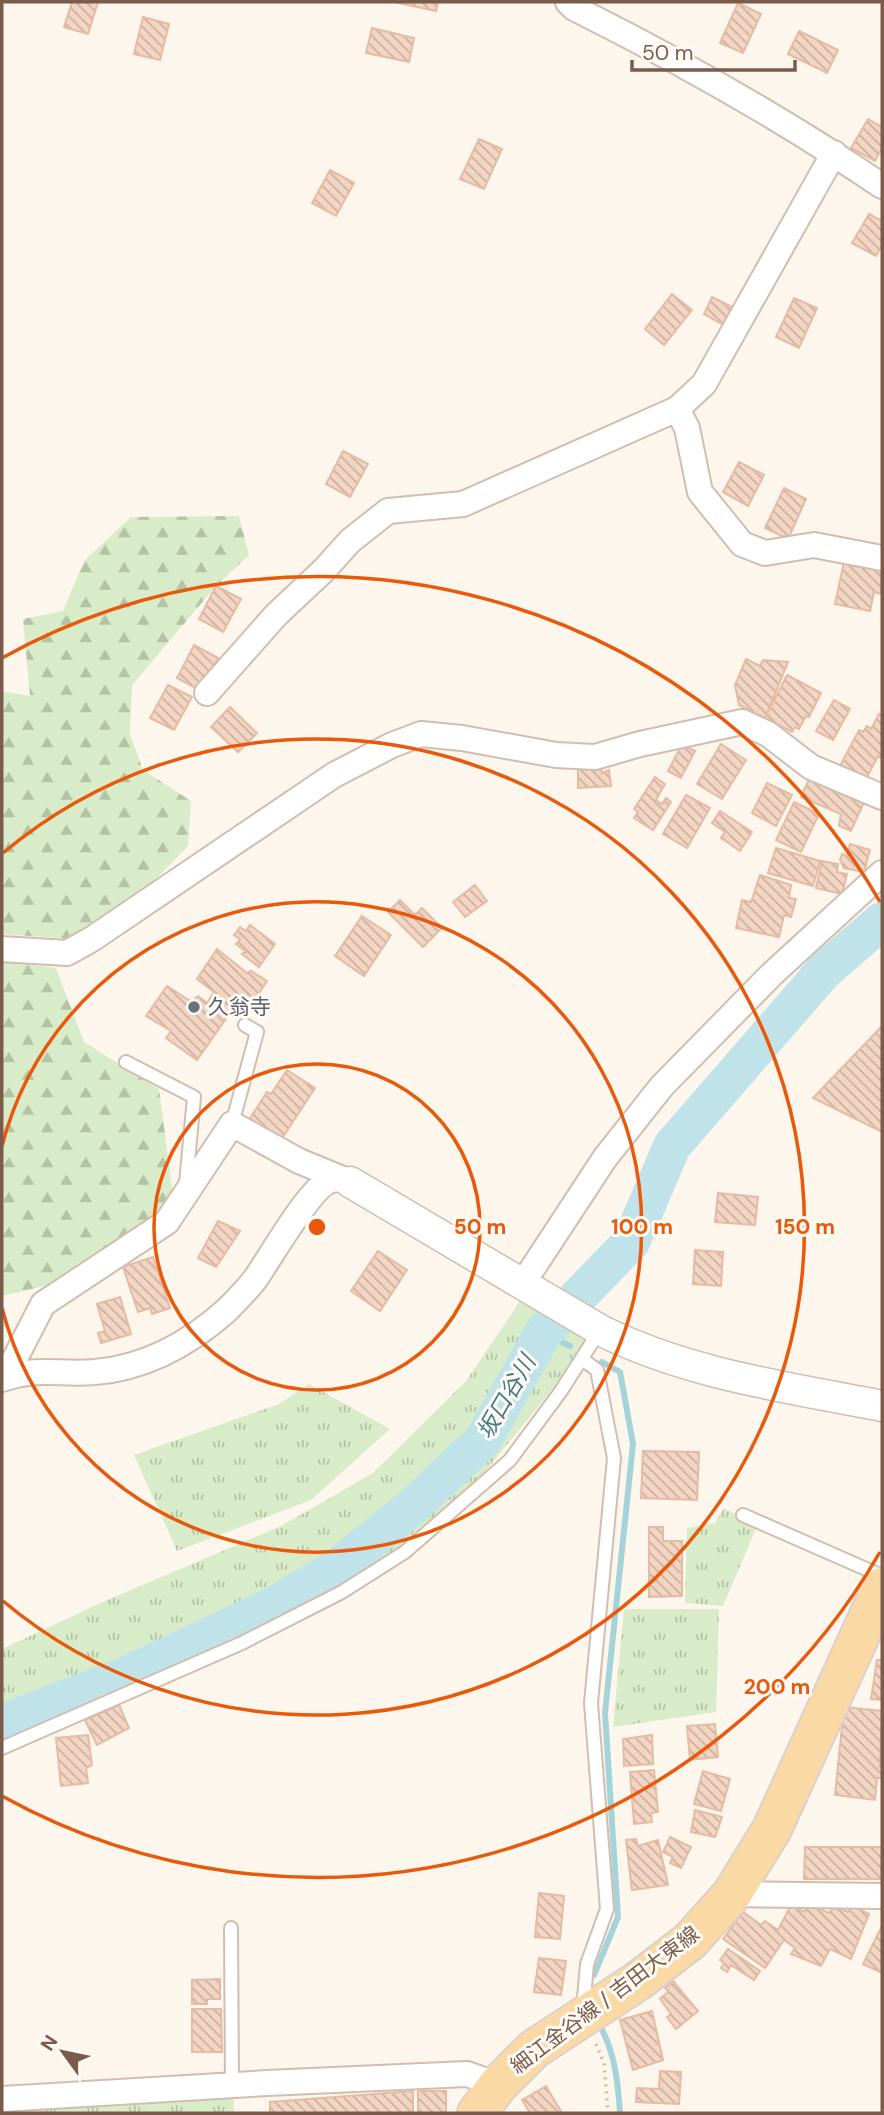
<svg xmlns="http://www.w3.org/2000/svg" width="884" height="2115" viewBox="0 0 884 2115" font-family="'DM Sans','Noto Sans JP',sans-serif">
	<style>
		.grass { fill: url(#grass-tufts) }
		.forest { fill: url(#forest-firs) }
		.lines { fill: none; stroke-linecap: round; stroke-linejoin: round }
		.stream { stroke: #a5d3da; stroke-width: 6 }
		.river { stroke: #bfe3e8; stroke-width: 38 }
		.building { fill: url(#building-back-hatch); stroke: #e6bba3; stroke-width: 2 }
		.service-casing { stroke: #d1beb0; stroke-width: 16 }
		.minor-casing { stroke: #d1beb0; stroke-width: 28 }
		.tertiary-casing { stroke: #d1beb0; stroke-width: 33 }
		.primary-casing { stroke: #dad1cd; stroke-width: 42 }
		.path { stroke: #d9b8a5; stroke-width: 3.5; stroke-dasharray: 2 5; stroke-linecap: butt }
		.service { stroke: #fff; stroke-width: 12 }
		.minor { stroke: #fff; stroke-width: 24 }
		.tertiary { stroke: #fff; stroke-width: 30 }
		.primary { stroke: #fbd9a5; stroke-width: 38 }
		.ring { fill: none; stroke: #e8590c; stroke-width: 3.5 }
		.worship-dot { fill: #6b7280; stroke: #fffaf3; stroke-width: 2.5 }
		.labels { text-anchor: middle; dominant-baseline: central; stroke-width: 6; stroke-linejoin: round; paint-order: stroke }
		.worship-label { font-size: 21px; fill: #5b616d; stroke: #fffaf3; text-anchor: start }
		.street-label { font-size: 21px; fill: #7a5c4d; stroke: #fffaf3 }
		.water-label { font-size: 23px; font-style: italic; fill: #437c86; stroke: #fffaf3 }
		.centre { fill: #e8590c; stroke: #fffaf3; stroke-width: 3.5 }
		.ring-label { font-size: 21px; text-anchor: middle; font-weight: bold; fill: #e8590c; stroke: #fffaf3; stroke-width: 6; stroke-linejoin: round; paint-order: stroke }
	</style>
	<defs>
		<pattern id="grass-tufts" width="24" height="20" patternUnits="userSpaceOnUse" patternTransform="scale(1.75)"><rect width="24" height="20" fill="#d8ecc9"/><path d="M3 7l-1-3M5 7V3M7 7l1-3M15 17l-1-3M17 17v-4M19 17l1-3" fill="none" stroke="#b4c2a5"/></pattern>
		<pattern id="forest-firs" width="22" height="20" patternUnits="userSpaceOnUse" patternTransform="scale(1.75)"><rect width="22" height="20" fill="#d8ecc9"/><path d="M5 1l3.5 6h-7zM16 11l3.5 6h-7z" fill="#b4c2a5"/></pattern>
		<pattern id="building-back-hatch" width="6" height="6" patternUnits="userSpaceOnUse" patternTransform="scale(1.75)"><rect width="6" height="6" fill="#f3d5c3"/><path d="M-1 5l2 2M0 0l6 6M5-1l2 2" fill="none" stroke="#cab0a1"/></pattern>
	</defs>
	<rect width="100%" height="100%" fill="#fdf6ec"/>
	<path class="grass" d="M521 1300 593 1339 431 1538 383 1561 282 1622 2 1748V1649L105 1601 281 1526 373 1473 466 1381Z
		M309 1384 390 1429 311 1500 177 1551 134 1455 279 1404Z
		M724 1508 757 1526 723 1606 685 1603 687 1528 715 1523Z
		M624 1609H719L716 1712 613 1727Z
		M233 2092 234 2113H2V2111Z"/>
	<path class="forest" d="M239 516 249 555 216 586 132 685 130 734 143 770 191 801 188 846 154 881 72 939 2 934V691L30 696 23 619 63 611 84 561 131 517Z
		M2 960 56 968 84 1042 159 1089 175 1210 61 1282 2 1296Z"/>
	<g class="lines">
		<path class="stream" d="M543 1333 570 1346
			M594 1975 618 1917 605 1713 633 1444 620 1372 602 1362
			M599 2024C615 2052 618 2082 620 2113"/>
		<path class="river" d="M2 1723 127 1675 271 1607 334 1570 412 1507 483 1440 543 1333 631 1242 672 1146 824 971 882 921"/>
	</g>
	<path class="building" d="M72 2H98L88 34 64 27Z
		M394 2H438L436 11Z
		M738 3 761 14 743 53 720 43Z
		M143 17 169 24 160 60 134 54Z
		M372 28 414 38 409 62 366 53Z
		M799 31 838 50 827 73 788 54Z
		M868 119 882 127V148L875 161 851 148Z
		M479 139 502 149 484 189 460 179Z
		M330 170 354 183 336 216 312 203Z
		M869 214 882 221V245L876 256 852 243Z
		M672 294 692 310 664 345 645 329Z
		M712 297 740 311 731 329 704 314Z
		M794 298 817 308 799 348 776 337Z
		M343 451 368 464 350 497 326 484Z
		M739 462 764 475 748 506 723 492Z
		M784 488 806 499 788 539 765 528Z
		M844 562 882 570 881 594 874 592 870 611 835 604Z
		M216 586 241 599 223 632 199 619Z
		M194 645 218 658 201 691 177 678Z
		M746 659 760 666 763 660 788 662 765 718 739 705 735 685Z
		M787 675 821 693 809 717 806 716 799 729 795 727 792 732 765 718Z
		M168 685 192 697 174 730 150 718Z
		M834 700 850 709 833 740 816 731Z
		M230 707 257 733 238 752 211 727Z
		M879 714 882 715V759L878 756 866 779 840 766 859 730 863 732 867 726 871 729Z
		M682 744 695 751 681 778 668 771Z
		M721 744 746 760 722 799 697 784Z
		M578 766H601L602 773 609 770 611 786 578 788Z
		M811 775 865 800 851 831 839 826 841 814 801 797Z
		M655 777 665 784 656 800 662 804 666 798 671 802 653 830 634 818 638 812 634 809Z
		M767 783 792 795 776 826 752 813Z
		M686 795 710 808 687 848 663 834Z
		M794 802 819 814 801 852 776 840Z
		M720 811 752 832 740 851 721 838 725 832 712 823Z
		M850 844 870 850 864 872 844 868 840 860 842 854 847 856Z
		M776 848 820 861 813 886 768 873Z
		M822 861 838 864 837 872 847 874 842 894 816 888Z
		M760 875 791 885 789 898 796 899 791 917 784 915 779 937 736 928 742 900 751 902Z
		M475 885 487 901 465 917 453 902Z
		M400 900 415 915 422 908 442 928 423 947 388 912Z
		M362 916 391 935 364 976 335 956Z
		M250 925 275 944 259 967 242 954 246 952 236 944 240 939 234 935 240 927 246 931Z
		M217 949 247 973 251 971 267 981 247 1011 237 1003 197 1060 166 1038 171 1031 146 1016 167 986 192 1002 198 996 207 1003 214 992 197 979Z
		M882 1026V1132L813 1098Z
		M287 1070 315 1088 281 1140 249 1120 267 1092 271 1094Z
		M718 1193 758 1197 755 1225 715 1222Z
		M218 1221 240 1231 216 1267 198 1258Z
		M695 1250 723 1252 721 1286 693 1284Z
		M378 1251 407 1270 380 1311 351 1291Z
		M153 1257 170 1308 152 1314 150 1308 138 1312 123 1267Z
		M120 1297 131 1334 101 1343 98 1333 105 1331 97 1304Z
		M643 1451 699 1452 697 1500 641 1498Z
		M649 1527H663V1541H682V1596L649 1597Z
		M877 1660H882V1700L871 1699Z
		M119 1705 129 1728 97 1745 85 1720Z
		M844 1707 882 1711 880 1767H882V1778H877L875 1800 835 1795Z
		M715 1724 718 1757 690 1760 687 1726Z
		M88 1735 92 1765 86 1768 88 1783 61 1786 56 1738Z
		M652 1735 653 1764 624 1766 623 1739Z
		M654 1770 658 1812 651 1813 652 1822 634 1824 630 1772Z
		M703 1771 730 1779 721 1811 694 1804Z
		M695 1810 722 1817 715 1837 691 1832Z
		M670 1837 691 1847 681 1868 670 1863 673 1857 663 1852Z
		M636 1839 638 1846 658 1840 668 1885 632 1890 626 1840Z
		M805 1847H882V1879H804Z
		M539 1893 564 1896 560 1939 535 1937Z
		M808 1904 829 1913 834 1906 848 1912 853 1906 869 1914 851 1959 830 1949 821 1966 791 1954 795 1948 784 1940 765 1968 723 1939 743 1912 761 1925 765 1921 778 1930 791 1905 804 1912Z
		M882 1926V1973L863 1964Z
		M728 1949 760 1971 754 1980 731 1965 727 1972 721 1968 724 1963 720 1960Z
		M539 1958 566 1961 561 1995 534 1992Z
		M220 1979V1999H207V2004H192V1980Z
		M673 1981 698 2011 676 2029 667 2017 671 2014 660 1999 668 1992 665 1988Z
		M192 2009H221L222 2052H192Z
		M652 2011 663 2060 633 2070 620 2020Z
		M660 2071 681 2072 679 2104 636 2102 637 2088 659 2089Z
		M546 2086 562 2113H530L522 2100Z
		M413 2091V2113H270V2102Z
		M418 2091H446V2113H418Z"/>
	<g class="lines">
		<g class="service-casing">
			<path id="service" d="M126 1062 194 1097 186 1183
				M232 1124 257 1032 245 1025
				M582 1359 597 1370 614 1458 591 1703 607 1909 587 1964 583 2009
				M743 1515 882 1576
				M2 1748 242 1643 342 1592 405 1552 510 1460 561 1391 600 1330
				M231 1928 232 2085"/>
		</g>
		<g class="minor-casing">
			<path id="minor" d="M568 2 574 8C680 61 783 119 882 186
				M677 409 687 428 700 492 742 544 765 553 814 545 882 558
				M207 693 276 615 324 570 350 541 388 511 463 504 677 409 704 384 834 153
				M2 949 67 953 92 939 334 775 392 745 421 734 462 738 556 755 595 757 640 744 742 722 768 734 811 767 882 797
				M523 1283 605 1158 662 1086 771 975 882 873
				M5 1378C40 1367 61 1375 95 1372 145 1368 190 1343 227 1310 237 1300 247 1290 256 1278 270 1258 309 1189 329 1181 335 1178 343 1180 349 1182
				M2 1379 5 1378 43 1304 167 1222 232 1124 299 1161 350 1182
				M732 1894 882 1896
				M2 2099 267 2083 467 2074 498 2085"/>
		</g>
		<g class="tertiary-casing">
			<path id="tertiary" d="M350 1182 600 1330C688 1374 786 1387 882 1406"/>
		</g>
		<g class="primary-casing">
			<path id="primary" d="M477 2113 498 2085 534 2049 638 1981 690 1941 732 1894 772 1829 882 1587"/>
		</g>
		<path class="path" d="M596 2044 604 2063 608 2113"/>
		<use href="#service" class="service"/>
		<use href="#minor" class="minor"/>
		<use href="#tertiary" class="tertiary"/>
		<use href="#primary" class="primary"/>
	</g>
	<g class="ring">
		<circle cx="317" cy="1227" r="163"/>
		<path d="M2 1146A325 325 0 1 1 2 1308"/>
		<path d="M3 853A488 488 0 1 1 3 1601"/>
		<path d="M880 1552A650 650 0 0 1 2 1796M2 658A650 650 0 0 1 880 902"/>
	</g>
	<circle class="worship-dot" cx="194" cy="1007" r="7"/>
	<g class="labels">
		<g class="worship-label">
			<text x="208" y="1007">久翁寺</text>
		</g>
		<g class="street-label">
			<text transform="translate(605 2000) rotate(-37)">細江金谷線 / 吉田大東線</text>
		</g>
		<g class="water-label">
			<text transform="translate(506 1397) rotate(-60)">坂口谷川</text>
		</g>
	</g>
	<circle cx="317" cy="1227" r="10" class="centre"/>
	<g class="ring-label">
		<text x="480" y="1234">50 m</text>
		<text x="642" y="1234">100 m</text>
		<text x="805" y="1234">150 m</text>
		<text x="777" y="1694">200 m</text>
	</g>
	<rect width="884" height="2115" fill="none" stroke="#7a5c4d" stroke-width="7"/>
	<g transform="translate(63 2052) rotate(303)" stroke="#fffaf3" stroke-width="5" paint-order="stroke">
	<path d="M0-5L12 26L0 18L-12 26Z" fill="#7a5c4d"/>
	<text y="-10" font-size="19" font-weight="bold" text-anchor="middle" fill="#7a5c4d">N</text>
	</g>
	<path d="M632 60v10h163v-10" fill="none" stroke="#7a5c4d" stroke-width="3.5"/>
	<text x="642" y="60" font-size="21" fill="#7a5c4d" stroke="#fffaf3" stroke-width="5" paint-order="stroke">50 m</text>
</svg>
